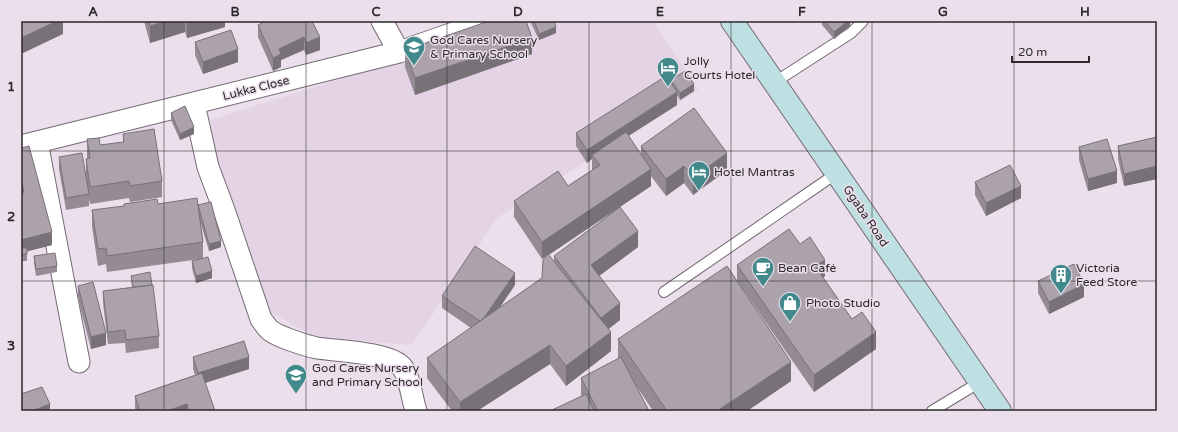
<svg xmlns="http://www.w3.org/2000/svg" width="1178" height="432" viewBox="0 0 1178 432" font-family="'Varela Round',sans-serif">
	<style>
		.built { fill: #e3d3e4 }
		.lines { fill: none; stroke-linecap: round; stroke-linejoin: round }
		.lane-casing { stroke: #746a74; stroke-width: 12 }
		.street-casing { stroke: #746a74; stroke-width: 23 }
		.secondary-casing { stroke: #746a74; stroke-width: 24 }
		.lane { stroke: #fff; stroke-width: 10 }
		.street { stroke: #fff; stroke-width: 21 }
		.secondary { stroke: #bfe0e2; stroke-width: 22 }
		.wall { fill: #948b94 }
		.shaded-wall { fill: #787178 }
		.building { fill: #aca2ac; stroke: #787178 }
		.grid { fill: none; stroke: #2d292d; stroke-width: 1; stroke-opacity: 0.55 }
		.labels { text-anchor: middle; dominant-baseline: central; stroke-width: 3; stroke-linejoin: round; paint-order: stroke }
		.poi-label { font-size: 12px; fill: #2d292d; stroke: #eadfea; text-anchor: start }
		.street-label { font-size: 12px; fill: #2d292d; stroke: #eadfea }
		.neatline { fill: none; stroke: #2d292d; stroke-width: 1.5 }
		.grid-label { font-size: 13px; text-anchor: middle; font-weight: bold; fill: #2d292d }
	</style>
	<rect width="100%" height="100%" fill="#eadfea"/>
	<path class="built" d="M523 21H653L698 90 497 218 412 345 316 338 257 304 204 166 211 120Z"/>
	<g class="lines">
		<g class="lane-casing">
			<path id="lane" d="M775 82 851 33 863 21
				M664 292 837 173
				M932 411 980 382"/>
		</g>
		<g class="street-casing">
			<path id="street" d="M382 21 399 52
				M194 104 208 167 224 210 261 319C264 323 267 328 271 331 279 337 307 346 317 348 336 351 390 352 402 367 410 377 412 399 416 411
				M37 142 79 362
				M21 146 399 52 488 21"/>
		</g>
		<g class="secondary-casing">
			<path id="secondary" d="M732 21 1000 411"/>
		</g>
		<use href="#lane" class="lane"/>
		<use href="#street" class="street"/>
		<use href="#secondary" class="secondary"/>
	</g>
	<path class="wall" d="M144 21H225V27L187 38 185 32 150 43Z
		M312 21 320 50 306 55 304 50 281 60V67L273 71 258 37V25Z
		M531 21H554L556 33 539 40 531 23Z
		M822 21H850V26L834 39 822 25Z
		M195 42 238 62 203 74 195 55Z
		M405 50 532 54 415 95 405 67Z
		M671 80 694 91 680 100 677 95V105L628 136 641 155V146L727 170 693 195 684 183 666 196 651 176V186L549 255 554 261V256L638 247 599 276 620 320 609 329 611 351 566 386 550 364 477 411H452L427 378V358L471 328 442 308V296L515 285 500 307 542 278 546 256 542 259 514 217V201L568 186 592 170V159L587 163 576 146V133L671 83Z
		M171 113 194 134 180 140 171 120Z
		M123 134 162 181V197L130 202 129 198 90 204 89 198V206L66 210 59 169V157L86 174V159H87V139L100 145 123 142Z
		M1157 137V179L1124 186 1118 159V146Z
		M1079 147 1117 183 1088 191 1079 160Z
		M21 148 52 245 27 251V261H21Z
		M975 182 1021 198 986 216 975 195Z
		M158 204 198 205 221 247 209 251 200 221 203 242V258L212 278 196 283 192 268V261L200 259 107 272 106 264 98 266 92 227V210Z
		M800 244 825 276 823 278 852 319 876 349 814 392 742 288 791 381 747 411H653L635 384 649 411H550L582 396 581 395V378L618 359V339L737 281V265Z
		M34 256 57 266V272L36 276 34 263Z
		M131 276 159 336V348L126 353 125 343 108 344 103 303V291L132 287Z
		M1038 281 1084 297 1049 314 1038 293Z
		M78 286 106 345 91 349 78 299Z
		M193 357 249 369 205 383 215 411H136L135 408V396L195 375 193 369Z"/>
	<path class="shaded-wall" d="M57 21H63V34L21 54V38Z
		M167 21H185V32L150 43V26Z
		M189 21H225V27L187 38V22Z
		M848 21H850V26L834 39V32Z
		M556 27V33L539 40V34Z
		M304 37V50L281 60V67L273 71V58L279 49Z
		M320 37V50L306 55V43Z
		M532 38V54L415 95V78Z
		M238 49V62L203 74V62Z
		M694 84V91L680 100V93Z
		M677 92V105L594 158 592 155V159L587 163V150Z
		M194 127V134L180 140V134Z
		M727 153V170L693 195V178Z
		M684 166V183L666 196V179Z
		M1157 166V179L1124 186V174Z
		M651 169V186L542 259V242Z
		M1117 171V183L1088 191V179Z
		M1021 186V198L986 216V203Z
		M638 231V247L591 282V265Z
		M52 232V245L21 253V240Z
		M221 241V247L209 251V244Z
		M825 260V276L815 283V266Z
		M212 271V278L196 283V276Z
		M515 273V285L481 335V322Z
		M1084 284V297L1049 314V302Z
		M620 303V320L601 334V318Z
		M611 332V351L566 386V366Z
		M876 332V349L814 392V375Z
		M106 333V345L91 349V337Z
		M550 345V364L477 411H460V402Z
		M249 357V369L198 385V373Z
		M791 362V381L747 411H717Z
		M50 404V411H32Z
		M187 404V411H167Z"/>
	<path class="building" d="M21 21H57L21 38Z
		M149 21H167L150 26Z
		M266 21H312L320 37 306 43 304 37 279 49 281 54 273 58 258 25Z
		M489 21H526L532 38 415 78 405 50Z
		M534 21H554L556 27 539 34Z
		M824 21H848L834 32Z
		M231 30 238 49 203 62 195 42Z
		M685 71 694 84 680 93 671 80Z
		M666 76 677 92 587 150 576 133Z
		M185 106 194 127 180 134 171 113Z
		M694 108 727 153 693 178 684 166 666 179 641 146Z
		M154 129 162 181 130 186 129 181 90 187 86 159 90 158 87 139 99 138 100 145 124 142 123 134Z
		M626 132 651 169 542 242 514 201 558 171 568 186 600 165 592 155Z
		M1157 137V166L1124 174 1118 146Z
		M1107 139 1117 171 1088 179 1079 147Z
		M29 146 52 232 21 240V193L24 192 21 179V148Z
		M82 153 89 194 66 198 59 157Z
		M1010 165 1021 186 986 203 975 182Z
		M197 198 203 242 107 256 106 248 98 249 92 210 124 206V204L157 199 158 204Z
		M211 202 221 241 209 244 198 205Z
		M620 207 638 231 591 265 620 303 601 318 554 256Z
		M789 229 800 244 810 237 825 260 815 266 852 319 862 312 876 332 814 375 737 265Z
		M475 246 515 273 484 318 480 321 442 296Z
		M21 248H27V254H21Z
		M55 253 57 266 36 269 34 256Z
		M548 254 611 332 566 366 550 345 460 402 427 358 542 278 543 260Z
		M208 257 212 271 196 276 192 261Z
		M1074 264 1084 284 1049 302 1038 281Z
		M727 266 791 362 717 411H667L618 339Z
		M150 272 152 285 133 287 131 276Z
		M93 282 106 333 91 337 78 286Z
		M153 285 159 336 126 340 125 330 108 332 103 291Z
		M244 341 249 357 198 373 193 357Z
		M621 357 649 411H598L581 378Z
		M202 373 215 411H189L187 404 167 411H140L135 396Z
		M42 387 50 404 32 411H21V394Z
		M586 394 594 411H550Z"/>
	<path class="grid" d="M164 21V411M306 21V411M447 21V411M589 21V411M731 21V411M872 21V411M1014 21V411M21 151H1157M21 281H1157"/>
	<defs>
		<g id="school-pin" transform="scale(1.15)"><path d="M0 17L-7.5 6A9.5 9.5 0 1 1 7.5 6Z" fill="#41898b" stroke="#eadfea"/><path d="M0-5L7-2L0 1L-7-2ZM-4 1L0 2.5L4 1V4Q0 6-4 4Z" fill="#fff"/></g>
		<g id="hotel-pin" transform="scale(1.15)"><path d="M0 17L-7.5 6A9.5 9.5 0 1 1 7.5 6Z" fill="#41898b" stroke="#eadfea"/><path d="M-6-4.5h1.5V1H6V5H4.5V3h-9V5H-6ZM-4 0a1.8 1.8 0 1 1 3.6 0ZM.5 0V-2.5h3Q6-2.5 6 0Z" fill="#fff"/></g>
		<g id="cafe-pin" transform="scale(1.15)"><path d="M0 17L-7.5 6A9.5 9.5 0 1 1 7.5 6Z" fill="#41898b" stroke="#eadfea"/><path d="M-5.5-4.5H6V0H3Q3 3.5 0 3.5H-2.5Q-5.5 3.5-5.5 0ZM3-3.2v2h1.7v-2ZM-6 4.5H4V6H-6Z" fill="#fff"/></g>
		<g id="building-pin" transform="scale(1.15)"><path d="M0 17L-7.5 6A9.5 9.5 0 1 1 7.5 6Z" fill="#41898b" stroke="#eadfea"/><path d="M-4-6H4V6H1V3H-1V6H-4ZM-2.5-4.3h1.7v1.8h-1.7ZM.8-4.3h1.7v1.8H.8ZM-2.5-1h1.7V.8h-1.7ZM.8-1h1.7V.8H.8Z" fill="#fff"/></g>
		<g id="shop-pin" transform="scale(1.15)"><path d="M0 17L-7.5 6A9.5 9.5 0 1 1 7.5 6Z" fill="#41898b" stroke="#eadfea"/><path d="M-5-2.5h2.3a2.7 3.5 0 0 1 5.4 0H5L5.5 6h-11ZM-1.5-2.5h3a1.5 2.3 0 0 0-3 0Z" fill="#fff"/></g>
	</defs>
	<g fill-rule="evenodd">
		<use href="#school-pin" x="414" y="47"/>
		<use href="#hotel-pin" x="668" y="68"/>
		<use href="#hotel-pin" x="699" y="172"/>
		<use href="#cafe-pin" x="763" y="268"/>
		<use href="#building-pin" x="1061" y="275"/>
		<use href="#shop-pin" x="790" y="303"/>
		<use href="#school-pin" x="296" y="375"/>
	</g>
	<g class="labels">
		<g class="poi-label">
			<text x="430" y="40">God Cares Nursery<tspan x="430" dy="14">&amp; Primary School</tspan></text>
			<text x="684" y="61">Jolly<tspan x="684" dy="14">Courts Hotel</tspan></text>
			<text x="714" y="172">Hotel Mantras</text>
			<text x="778" y="268">Bean Café</text>
			<text x="1076" y="268">Victoria<tspan x="1076" dy="14">Feed Store</tspan></text>
			<text x="806" y="303">Photo Studio</text>
			<text x="312" y="368">God Cares Nursery<tspan x="312" dy="14">and Primary School</tspan></text>
		</g>
		<g class="street-label">
			<text transform="translate(256 88) rotate(-14)">Lukka Close</text>
			<text transform="translate(866 216) rotate(56)">Ggaba Road</text>
		</g>
	</g>
	<rect width="1178" height="432" fill="none" stroke="#eadfea" stroke-width="44"/>
	<path d="M1012 56v6h77v-6" fill="none" stroke="#2d292d" stroke-width="2"/>
	<text x="1018" y="56" font-size="12" fill="#2d292d" stroke="#eadfea" stroke-width="3" paint-order="stroke">20 m</text>
	<rect x="22" y="22" width="1134" height="388" class="neatline"/>
	<g class="grid-label">
		<text x="93" y="16">A</text>
		<text x="235" y="16">B</text>
		<text x="376" y="16">C</text>
		<text x="518" y="16">D</text>
		<text x="660" y="16">E</text>
		<text x="802" y="16">F</text>
		<text x="943" y="16">G</text>
		<text x="1085" y="16">H</text>
		<text x="11" y="91">1</text>
		<text x="11" y="221">2</text>
		<text x="11" y="350">3</text>
	</g>
</svg>
